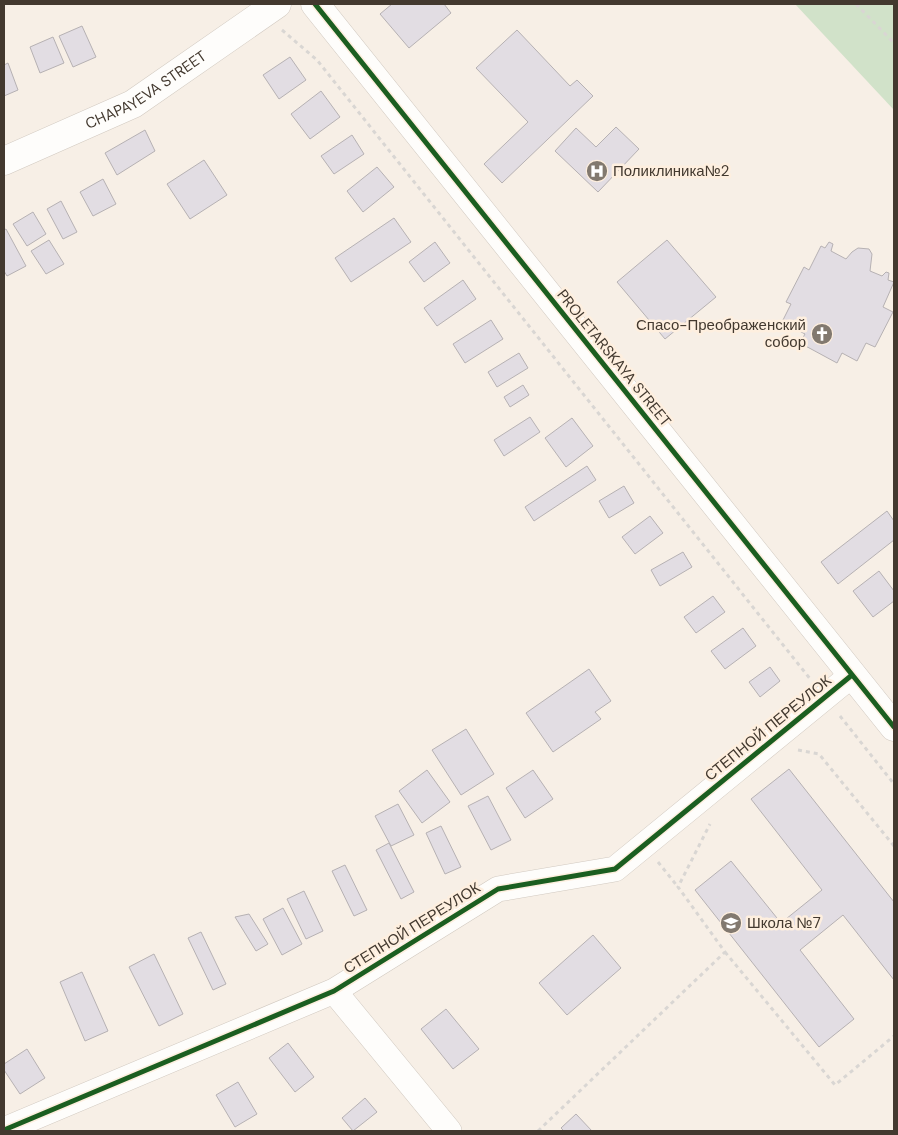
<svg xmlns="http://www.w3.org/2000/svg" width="898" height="1135" viewBox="0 0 898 1135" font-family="'DM Sans',sans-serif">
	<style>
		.green { fill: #d1e2c9 }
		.building { fill: #e2dde3; stroke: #b6b1b3 }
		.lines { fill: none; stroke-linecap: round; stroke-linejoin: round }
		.street-casing { stroke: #d1c9c0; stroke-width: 26 }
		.secondary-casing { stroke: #d1c9c0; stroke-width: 29 }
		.path { stroke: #d9d6d3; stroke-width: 3; stroke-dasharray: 4 4; stroke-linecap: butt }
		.street { stroke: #fefdfb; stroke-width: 25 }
		.secondary { stroke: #fefdfb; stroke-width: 28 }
		.cycleway-casing { stroke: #feefdf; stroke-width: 8 }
		.cycleway { stroke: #1b5e20; stroke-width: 5 }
		.labels { text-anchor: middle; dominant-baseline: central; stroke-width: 5; stroke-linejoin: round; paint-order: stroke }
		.street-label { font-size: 15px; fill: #43392f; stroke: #feefdf }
		.poi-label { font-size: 15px; fill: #43392f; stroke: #feefdf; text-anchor: start }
	</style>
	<rect width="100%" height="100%" fill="#f7efe6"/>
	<path class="green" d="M795 4H894V110Z"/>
	<path class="building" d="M392 4H444L451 13 409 48 380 14Z
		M82 26 96 57 73 67 59 36Z
		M517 30 570 86 577 80 593 96 502 183 484 164 528 122 476 68Z
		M53 37 64 63 40 73 30 47Z
		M290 57 306 80 279 99 263 75Z
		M8 63 18 90 4 96V65Z
		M321 91 340 117 310 139 291 114Z
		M616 127 639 149 598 192 555 151 576 128 596 147Z
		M145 130 155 151 117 175 105 153Z
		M352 135 364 154 334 174 321 156Z
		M204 160 227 195 190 219 167 184Z
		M377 167 394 187 363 212 347 191Z
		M103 179 116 204 93 216 80 192Z
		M61 201 77 232 63 239 47 209Z
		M33 212 46 234 27 246 13 224Z
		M394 218 411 242 351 282 335 258Z
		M6 229 26 266 7 276 4 271V230Z
		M49 240 64 264 46 274 31 251Z
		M667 240 716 297 665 339 617 282Z
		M435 242 450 263 424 282 409 262Z
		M829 242 833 244 831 251 846 259 852 252 858 248 869 249 872 254 870 271 882 276 886 272 889 273 888 280 894 282 883 307 893 312 875 347 866 343 857 361 842 353 837 363 800 343 805 334 782 322 791 304 786 302 804 267 809 270 821 246 825 248Z
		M463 280 476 299 437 326 424 308Z
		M491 320 503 339 465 363 453 344Z
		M519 353 528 368 497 387 488 372Z
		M523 385 529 395 510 407 504 397Z
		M530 417 540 432 504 456 494 440Z
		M572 418 593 446 566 467 545 438Z
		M587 466 596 480 534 521 525 507Z
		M624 486 634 503 609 518 599 501Z
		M887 511 894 521V540L838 584 821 562Z
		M650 516 663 533 635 554 622 537Z
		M683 552 692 567 660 586 651 570Z
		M879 571 894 591V601L873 617 853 591Z
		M713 596 725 612 696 633 684 617Z
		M743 628 756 646 725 669 711 651Z
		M770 667 780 681 760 697 749 682Z
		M589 669 611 701 595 712 601 719 553 752 526 713Z
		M466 729 494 774 461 795 432 750Z
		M789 769 894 902V980L843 915 800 950 854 1019 819 1047 695 890 731 861 781 923 822 890 751 799Z
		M427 770 450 802 422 823 399 791Z
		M533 770 553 799 525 818 506 788Z
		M488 796 511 840 491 850 468 806Z
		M398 804 414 835 391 846 375 816Z
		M441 826 461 867 445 874 426 833Z
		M389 843 414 892 401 899 376 850Z
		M345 865 367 910 354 916 332 871Z
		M304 891 323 931 306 939 287 899Z
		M283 908 302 944 282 955 263 919Z
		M249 914 268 944 256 951 235 917Z
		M201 932 226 984 213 990 188 938Z
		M593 935 621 968 567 1015 539 983Z
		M154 954 183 1014 159 1026 129 967Z
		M82 972 108 1031 85 1041 60 982Z
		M446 1009 479 1049 453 1069 421 1029Z
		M288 1043 314 1077 295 1092 269 1058Z
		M27 1049 45 1078 20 1094 4 1070V1064Z
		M238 1082 257 1114 235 1127 216 1095Z
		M365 1098 377 1112 353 1131 342 1118Z
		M576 1114 592 1131H564L561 1128Z"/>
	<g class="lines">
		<g class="street-casing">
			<path id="street" d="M334 991 449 1131
				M4 1130 334 991 498 889 615 869 852 675"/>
		</g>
		<g class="secondary-casing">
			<g id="secondary">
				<path d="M315 4 894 727"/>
				<path id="s1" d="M4 161 133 104 277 4"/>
			</g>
		</g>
		<path class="path" d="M856 4 894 43
			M282 30 317 60 811 680
			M840 716 894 784
			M798 750 819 754 894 846
			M658 862 678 887
			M725 952 835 1085 894 1036
			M538 1131 725 952 678 887 710 824"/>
		<use href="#street" class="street"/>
		<use href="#secondary" class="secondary"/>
		<g class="cycleway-casing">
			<path id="cycleway" d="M315 4 894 727
				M4 1130 334 991 498 889 615 869 852 675"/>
		</g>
		<use href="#cycleway" class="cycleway"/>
	</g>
	<defs>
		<g id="hospital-disc" transform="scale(1.125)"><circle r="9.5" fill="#82796f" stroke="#feefdf"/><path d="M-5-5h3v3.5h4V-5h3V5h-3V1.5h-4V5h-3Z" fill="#fff"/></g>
		<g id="church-disc" transform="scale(1.125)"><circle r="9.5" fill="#82796f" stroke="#feefdf"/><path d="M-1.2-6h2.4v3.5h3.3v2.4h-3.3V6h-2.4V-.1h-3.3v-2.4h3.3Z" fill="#fff"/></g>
		<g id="school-disc" transform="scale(1.125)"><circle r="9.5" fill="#82796f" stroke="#feefdf"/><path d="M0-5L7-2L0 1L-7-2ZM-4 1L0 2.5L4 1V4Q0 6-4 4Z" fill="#fff"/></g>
	</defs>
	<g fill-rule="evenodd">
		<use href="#hospital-disc" x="597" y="171"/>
		<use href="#church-disc" x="822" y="334"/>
		<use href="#school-disc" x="731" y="923"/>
	</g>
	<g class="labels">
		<g class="street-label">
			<text stroke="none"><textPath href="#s1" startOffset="159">CHAPAYEVA STREET</textPath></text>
			<text transform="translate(614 358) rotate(51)">PROLETARSKAYA STREET</text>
			<text transform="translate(768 728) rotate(-39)">СТЕПНОЙ ПЕРЕУЛОК</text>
			<text transform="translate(412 928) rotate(-32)">СТЕПНОЙ ПЕРЕУЛОК</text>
		</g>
		<g class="poi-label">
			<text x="613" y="171">Поликлиника№2</text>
			<text x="806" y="325" text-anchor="end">Спасо-Преображенский<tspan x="806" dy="17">собор</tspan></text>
			<text x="747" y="923">Школа №7</text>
		</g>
	</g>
	<rect width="898" height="1135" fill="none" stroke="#43392f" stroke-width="10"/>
</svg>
